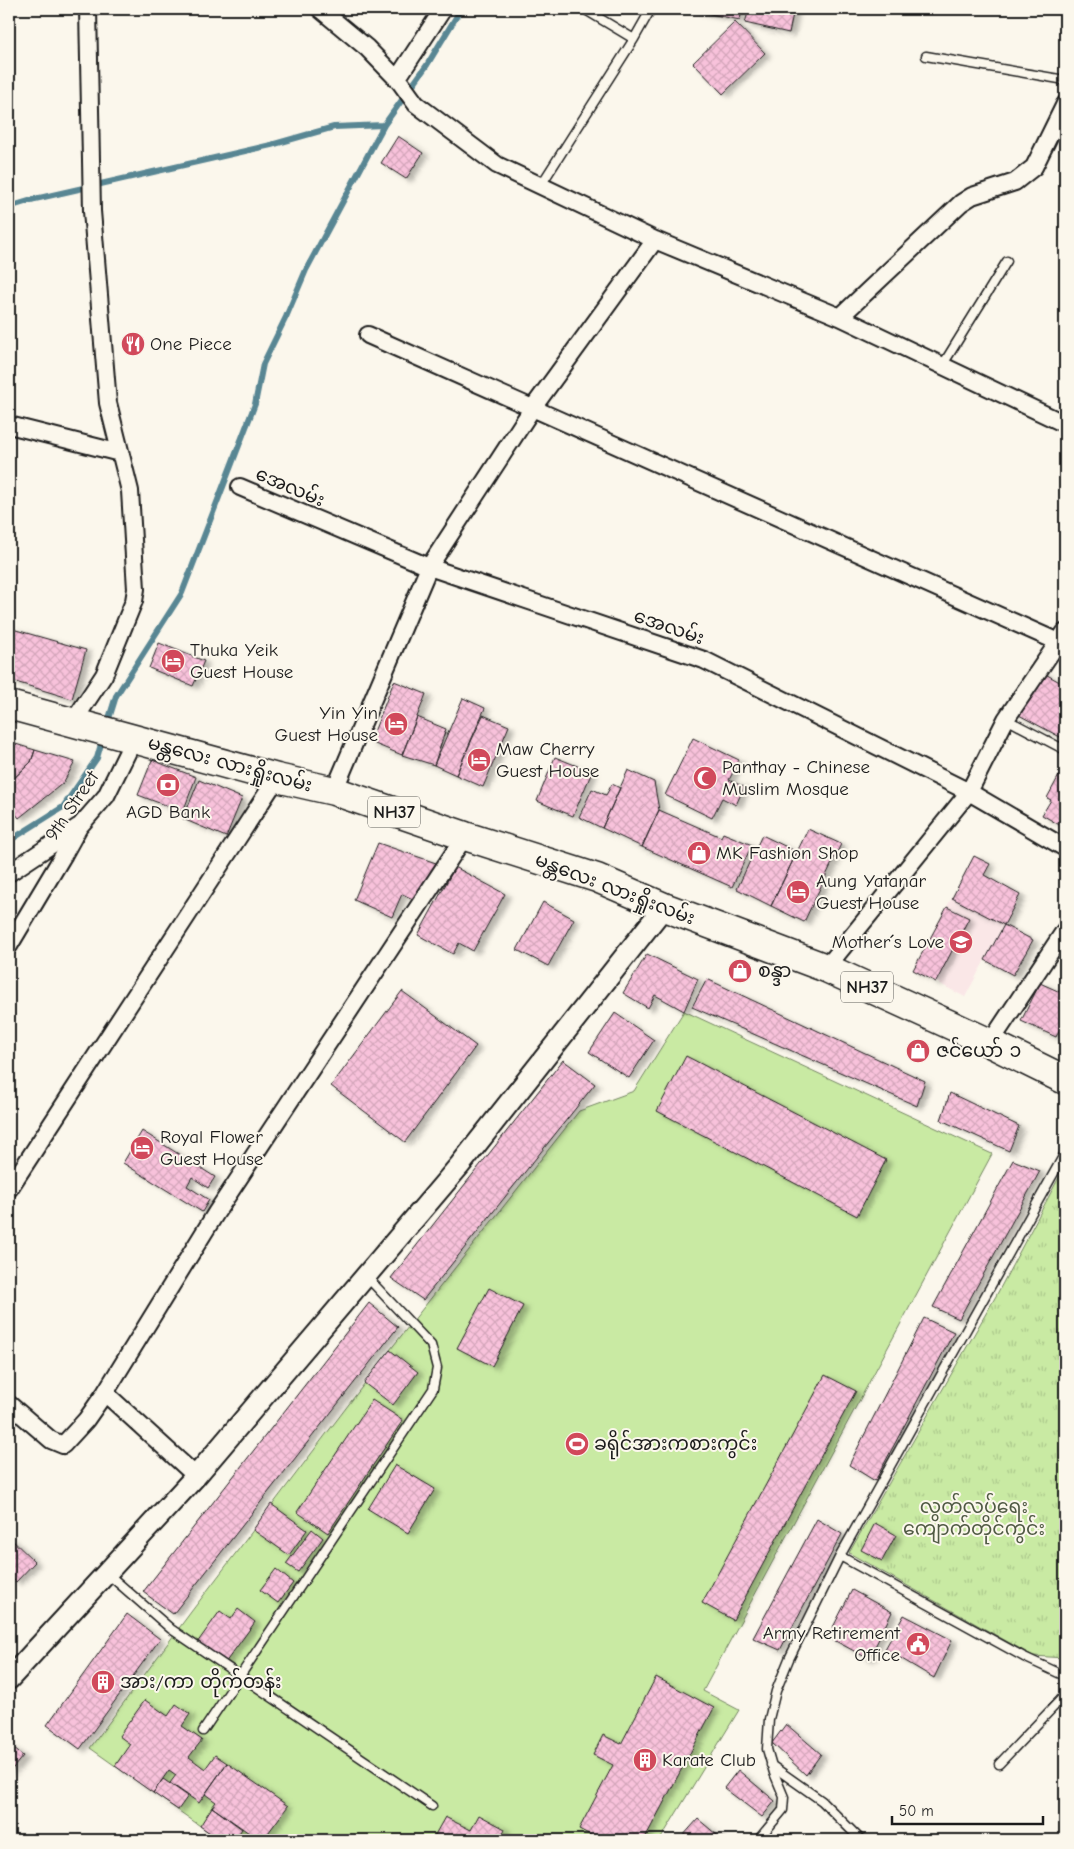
<svg xmlns="http://www.w3.org/2000/svg" width="1074" height="1849" viewBox="0 0 1074 1849" font-family="'Comic Neue','Noto Sans Myanmar',sans-serif">
	<style>
		.built { fill: #fae7e7 }
		.grass { fill: #c9eaa3; stroke: #728360 }
		.park { fill: url(#park-tufts); stroke: #728360 }
		.lines { fill: none; stroke-linecap: round; stroke-linejoin: round }
		.stream { stroke: #598693; stroke-width: 6 }
		.building { fill: url(#building-cross-hatch); stroke: #1c1c1c; filter: url(#shadow) }
		.service-casing { stroke: #1c1c1c; stroke-width: 11 }
		.minor-casing { stroke: #1c1c1c; stroke-width: 20 }
		.tertiary-casing { stroke: #1c1c1c; stroke-width: 24 }
		.trunk-casing { stroke: #1c1c1c; stroke-width: 31 }
		.service { stroke: #fbf7ec; stroke-width: 8 }
		.minor { stroke: #fbf7ec; stroke-width: 16 }
		.tertiary { stroke: #fbf7ec; stroke-width: 20 }
		.trunk { stroke: #fbf7ec; stroke-width: 28 }
		.labels { text-anchor: middle; dominant-baseline: central; stroke-width: 4; stroke-linejoin: round; paint-order: stroke }
		.shield { fill: #fbf7ec; stroke: #5f5e5a; stroke-width: 1 }
		.shield-label { font-size: 18px; font-weight: bold; fill: #1c1c1c }
		.poi-label { font-size: 19px; fill: #1c1c1c; stroke: #fbf7ec; text-anchor: start }
		.street-label { font-size: 19px; fill: #1c1c1c; stroke: #fbf7ec }
		.park-label { font-size: 19px; fill: #505a44; stroke: #fbf7ec }
	</style>
	<defs>
		<pattern id="park-tufts" width="24" height="20" patternUnits="userSpaceOnUse" patternTransform="scale(1.25)"><rect width="24" height="20" fill="#c9eaa3"/><path d="M3 7l-1-3M5 7V3M7 7l1-3M15 17l-1-3M17 17v-4M19 17l1-3" fill="none" stroke="#acc88c"/></pattern>
		<pattern id="building-cross-hatch" width="8" height="8" patternUnits="userSpaceOnUse" patternTransform="scale(1.25)"><rect width="8" height="8" fill="#f8c2db"/><path d="M0 0l8 8M0 8l8-8" fill="none" stroke="#d4a6bb"/></pattern>
		<filter id="shadow"><feDropShadow dx="5.5" dy="3" stdDeviation="2.5" flood-color="#0004"/></filter>
	</defs>
	<rect width="100%" height="100%" fill="#fbf7ec"/>
	<filter id="ink" filterUnits="userSpaceOnUse"><feTurbulence type="fractalNoise" baseFrequency=".02" numOctaves="2"/><feDisplacementMap in="SourceGraphic" scale="10" xChannelSelector="R" yChannelSelector="G"/><feConvolveMatrix kernelMatrix="1 2 1 2 8 2 1 2 1" color-interpolation-filters="sRGB"/></filter>
	<g filter="url(#ink)">
		<path class="built" d="M974 856 990 864 984 876 1020 895 965 997 913 970Z"/>
		<path class="grass" d="M684 1011 992 1154 703 1691 739 1710 660 1840H220L90 1748 191 1612 390 1350 579 1111 634 1091Z"/>
		<path class="park" d="M1065 1166V1658L1033 1656 849 1553 996 1296Z"/>
		<g class="lines">
			<path class="stream" d="M9 207 35 199 271 145 334 127 384 125
				M107 725 116 696 182 593 255 404 263 364 286 317 306 270 384 125 427 65 461 9
				M9 841 63 807 97 758 103 737"/>
		</g>
		<path class="building" d="M695 9H742L740 20 695 11Z
			M749 9H794L789 33 745 23Z
			M735 22 765 53 723 94 693 63Z
			M398 136 423 153 406 179 381 163Z
			M9 628 86 650 72 699 9 680Z
			M159 643 204 661 193 686 149 668Z
			M1040 671 1065 685V732L1062 738 1017 714Z
			M394 681 426 694 402 755 370 742Z
			M463 698 485 708 456 775 434 765Z
			M483 715 509 726 483 787 456 775Z
			M417 717 446 729 434 765 402 755Z
			M693 738 739 760 729 780 744 787 736 805 722 798 712 818 665 795Z
			M9 742 35 750 31 762 9 783Z
			M35 750 75 762 63 783 19 818 9 805V783L31 762Z
			M555 757 592 772 573 816 537 801Z
			M152 760 196 777 183 812 138 795Z
			M628 770 654 782 659 810 642 847 602 828Z
			M1062 770 1065 772V828L1042 815 1051 800 1047 798Z
			M199 780 242 798 226 837 183 819Z
			M612 784 620 788 602 828 579 817 592 789 606 795Z
			M659 810 721 837 723 833 752 845 732 887 642 847Z
			M808 829 841 844 804 922 771 906Z
			M762 835 797 852 771 906 737 889Z
			M378 843 436 863 415 900 402 894 392 917 354 900Z
			M974 856 990 864 984 875 1020 895 1004 925 952 898Z
			M455 867 505 894 473 951 459 943 453 954 418 935Z
			M543 902 574 919 548 966 517 950Z
			M947 907 969 918 936 982 913 970Z
			M1004 925 1033 940 1013 975 985 960Z
			M647 954 698 979 684 1011 655 995 648 1008 623 993Z
			M707 979 925 1081 917 1106 692 1007Z
			M1065 982V1018L1056 1037 1021 1021 1040 983 1060 992Z
			M402 991 476 1046 405 1142 331 1086Z
			M615 1013 654 1040 629 1078 589 1052Z
			M686 1056 886 1160 857 1216 657 1111Z
			M563 1060 595 1084 423 1300 391 1278Z
			M950 1093 1019 1126 1009 1151 941 1120Z
			M142 1131 215 1177 208 1188 192 1177 187 1186 209 1200 202 1212 123 1163Z
			M1013 1160 1040 1171 959 1319 933 1307Z
			M489 1288 523 1306 492 1366 457 1348Z
			M369 1303 398 1327 173 1614 143 1592Z
			M924 1318 954 1332 875 1481 849 1465Z
			M390 1350 418 1372 393 1405 364 1383Z
			M825 1375 856 1391 733 1620 702 1603Z
			M372 1400 403 1420 328 1533 297 1512Z
			M395 1465 435 1489 408 1533 368 1509Z
			M271 1504 307 1530 289 1555 253 1530Z
			M817 1519 842 1534 780 1650 753 1638Z
			M875 1523 896 1535 882 1561 861 1550Z
			M312 1529 323 1538 298 1572 286 1564Z
			M9 1537 35 1562 16 1582 9 1575Z
			M276 1569 293 1583 278 1603 260 1590Z
			M852 1590 892 1612 869 1659 828 1637Z
			M238 1609 255 1622 225 1663 197 1643 220 1611 231 1619Z
			M127 1614 160 1639 80 1749 47 1725Z
			M904 1615 952 1640 934 1678 885 1649Z
			M656 1677 714 1708 644 1840H600L579 1829 613 1765 593 1755 603 1735 621 1744Z
			M145 1700 168 1716 176 1704 190 1714 182 1726 202 1740 189 1757 205 1769 215 1755 227 1763 199 1803 170 1783 176 1775 169 1770 153 1793 115 1766 130 1744 119 1736Z
			M786 1724 821 1754 806 1775 772 1743Z
			M9 1745 23 1756 9 1773Z
			M227 1763 288 1806 263 1840H259L212 1807 216 1802 205 1794Z
			M738 1770 775 1801 762 1817 724 1788Z
			M163 1779 188 1796 178 1810 153 1793Z
			M212 1807 242 1829 234 1840H220L200 1826Z
			M479 1815 505 1829 499 1840H432L445 1817 471 1830Z
			M698 1819 723 1840H684L681 1838Z"/>
		<g class="lines">
			<g class="service-casing">
				<path id="service" d="M584 9 634 39
					M926 56 1065 80
					M541 185 634 39 651 9
					M942 366 1007 261
					M1006 719 1065 750
					M840 1556 1024 1657 1065 1676
					M108 1574 171 1629 432 1806
					M203 1731 433 1389 437 1368 431 1345 367 1277
					M999 1764 1065 1695
					M771 1765 822 1801 861 1840
					M758 1840 783 1810 784 1797 774 1773 767 1749 769 1719 776 1691 789 1659 840 1556 1065 1153"/>
			</g>
			<g class="minor-casing">
				<path id="minor" d="M320 9 367 48 400 82 416 104 497 165 655 240 840 317 1065 424
					M397 79 443 9
					M840 317 961 203 972 196 1015 182 1034 167 1065 104
					M368 335 1065 645
					M9 425 120 453
					M240 487 429 567 704 660 969 792 1065 848
					M73 722 104 675 134 601 136 589 130 491 108 403 92 211 88 9
					M334 791 429 567 532 409 655 240
					M9 873 78 827
					M9 946 64 854 79 827 106 796 134 739
					M826 968 969 792 1006 719 1065 632
					M990 1043 1065 930
					M9 1189 277 778
					M105 1393 196 1476
					M9 1404 51 1440 63 1445 86 1420 105 1393 216 1213 465 836"/>
			</g>
			<g class="tertiary-casing">
				<path id="tertiary" d="M9 1679 196 1476 460 1165 664 907"/>
			</g>
			<g class="trunk-casing">
				<path id="trunk" d="M9 705 277 778 334 791 465 836 597 878 664 907 826 968 990 1043 1065 1080"/>
			</g>
			<use href="#service" class="service"/>
			<use href="#minor" class="minor"/>
			<use href="#tertiary" class="tertiary"/>
			<use href="#trunk" class="trunk"/>
		</g>
	</g>
	<defs>
		<g id="restaurant-disc" transform="scale(1.25)"><circle r="9.5" fill="#d1495b" stroke="#fbf7ec"/><path d="M-5-6h1v4h1v-4h1v4h1v-4h1v5L-1.5 .5V6h-2V.5L-5-1ZM5-6V6H3V1.5H1.5Q1.5-4 5-6Z" fill="#fff"/></g>
		<g id="hotel-disc" transform="scale(1.25)"><circle r="9.5" fill="#d1495b" stroke="#fbf7ec"/><path d="M-6-4.5h1.5V1H6V5H4.5V3h-9V5H-6ZM-4 0a1.8 1.8 0 1 1 3.6 0ZM.5 0V-2.5h3Q6-2.5 6 0Z" fill="#fff"/></g>
		<g id="mosque-disc" transform="scale(1.25)"><circle r="9.5" fill="#d1495b" stroke="#fbf7ec"/><path d="M3.5-4.9A6 6 0 1 0 3.5 4.9A5 5 0 1 1 3.5-4.9Z" fill="#fff"/></g>
		<g id="bank-disc" transform="scale(1.25)"><circle r="9.5" fill="#d1495b" stroke="#fbf7ec"/><path d="M-6-4H6V4H-6ZM0-2.3a2.3 2.3 0 1 0 0 4.6a2.3 2.3 0 1 0 0-4.6Z" fill="#fff"/></g>
		<g id="shop-disc" transform="scale(1.25)"><circle r="9.5" fill="#d1495b" stroke="#fbf7ec"/><path d="M-5-2.5h2.3a2.7 3.5 0 0 1 5.4 0H5L5.5 6h-11ZM-1.5-2.5h3a1.5 2.3 0 0 0-3 0Z" fill="#fff"/></g>
		<g id="school-disc" transform="scale(1.25)"><circle r="9.5" fill="#d1495b" stroke="#fbf7ec"/><path d="M0-5L7-2L0 1L-7-2ZM-4 1L0 2.5L4 1V4Q0 6-4 4Z" fill="#fff"/></g>
		<g id="stadium-disc" transform="scale(1.25)"><circle r="9.5" fill="#d1495b" stroke="#fbf7ec"/><path d="M0-5a6.5 5 0 1 0 0 10a6.5 5 0 1 0 0-10ZM-3.5-1.8h7v3.6h-7Z" fill="#fff"/></g>
		<g id="civic-disc" transform="scale(1.25)"><circle r="9.5" fill="#d1495b" stroke="#fbf7ec"/><path d="M-.6-6.5H3V-4.5H.6V-3L4-1V1h2V6H-6V1h2V-1L-.6-3ZM-1.2 2.5V6h2.4V2.5Z" fill="#fff"/></g>
		<g id="building-disc" transform="scale(1.25)"><circle r="9.5" fill="#d1495b" stroke="#fbf7ec"/><path d="M-4-6H4V6H1V3H-1V6H-4ZM-2.5-4.3h1.7v1.8h-1.7ZM.8-4.3h1.7v1.8H.8ZM-2.5-1h1.7V.8h-1.7ZM.8-1h1.7V.8H.8Z" fill="#fff"/></g>
	</defs>
	<g fill-rule="evenodd">
		<use href="#restaurant-disc" x="133" y="344"/>
		<use href="#hotel-disc" x="173" y="661"/>
		<use href="#hotel-disc" x="396" y="724"/>
		<use href="#hotel-disc" x="479" y="760"/>
		<use href="#mosque-disc" x="705" y="778"/>
		<use href="#bank-disc" x="168" y="785"/>
		<use href="#shop-disc" x="699" y="853"/>
		<use href="#hotel-disc" x="798" y="892"/>
		<use href="#school-disc" x="961" y="942"/>
		<use href="#shop-disc" x="740" y="971"/>
		<use href="#shop-disc" x="918" y="1051"/>
		<use href="#hotel-disc" x="142" y="1148"/>
		<use href="#stadium-disc" x="577" y="1444"/>
		<use href="#civic-disc" x="918" y="1644"/>
		<use href="#building-disc" x="103" y="1682"/>
		<use href="#building-disc" x="645" y="1760"/>
	</g>
	<g class="labels">
		<g class="shield">
			<rect x="368" y="796.5" width="52" height="31" rx="4"/>
			<rect x="841" y="971.5" width="52" height="31" rx="4"/>
		</g>
		<g class="shield-label">
			<text x="394" y="812">NH37</text>
			<text x="867" y="987">NH37</text>
		</g>
		<g class="poi-label">
			<text x="150" y="344">One Piece</text>
			<text x="190" y="650">Thuka Yeik<tspan x="190" dy="22">Guest House</tspan></text>
			<text x="378" y="713" text-anchor="end">Yin Yin<tspan x="378" dy="22">Guest House</tspan></text>
			<text x="496" y="749">Maw Cherry<tspan x="496" dy="22">Guest House</tspan></text>
			<text x="722" y="767">Panthay - Chinese<tspan x="722" dy="22">Muslim Mosque</tspan></text>
			<text x="168" y="812" text-anchor="middle">AGD Bank</text>
			<text x="716" y="853">MK Fashion Shop</text>
			<text x="816" y="881">Aung Yatanar<tspan x="816" dy="22">Guest House</tspan></text>
			<text x="944" y="942" text-anchor="end">Mother´s Love</text>
			<text x="758" y="971">စန္ဒာ</text>
			<text x="936" y="1051">ဇင်ယော် ၁</text>
			<text x="160" y="1137">Royal Flower<tspan x="160" dy="22">Guest House</tspan></text>
			<text x="594" y="1444">ခရိုင်အားကစားကွင်း</text>
			<text x="900" y="1633" text-anchor="end">Army Retirement<tspan x="900" dy="22">Office</tspan></text>
			<text x="120" y="1682">အား/ကာ တိုက်တန်း</text>
			<text x="662" y="1760">Karate Club</text>
		</g>
		<g class="street-label">
			<text transform="translate(290 487) rotate(23)">အေလမ်း</text>
			<text transform="translate(669 627) rotate(19)">အေလမ်း</text>
			<text transform="translate(230 764) rotate(15)">မန္တလေး လားရှိုးလမ်း</text>
			<text transform="translate(72 806) rotate(-56)">9th Street</text>
			<text transform="translate(615 889) rotate(21)">မန္တလေး လားရှိုးလမ်း</text>
		</g>
		<g class="park-label">
			<text x="974" y="1507">လွတ်လပ်ရေး<tspan x="974" dy="22">ကျောက်တိုင်ကွင်း</tspan></text>
		</g>
	</g>
	<rect width="1074" height="1849" fill="none" stroke="#fbf7ec" stroke-width="30"/>
	<rect x="15" y="15" width="1044" height="1819" fill="none" stroke="#1c1c1c" stroke-width="2" filter="url(#ink)"/>
	<path d="M892 1816v8h151v-8" fill="none" stroke="#1c1c1c" stroke-width="2.5"/>
	<text x="899" y="1816" font-size="15" fill="#1c1c1c" stroke="#fbf7ec" stroke-width="4" paint-order="stroke">50 m</text>
</svg>
